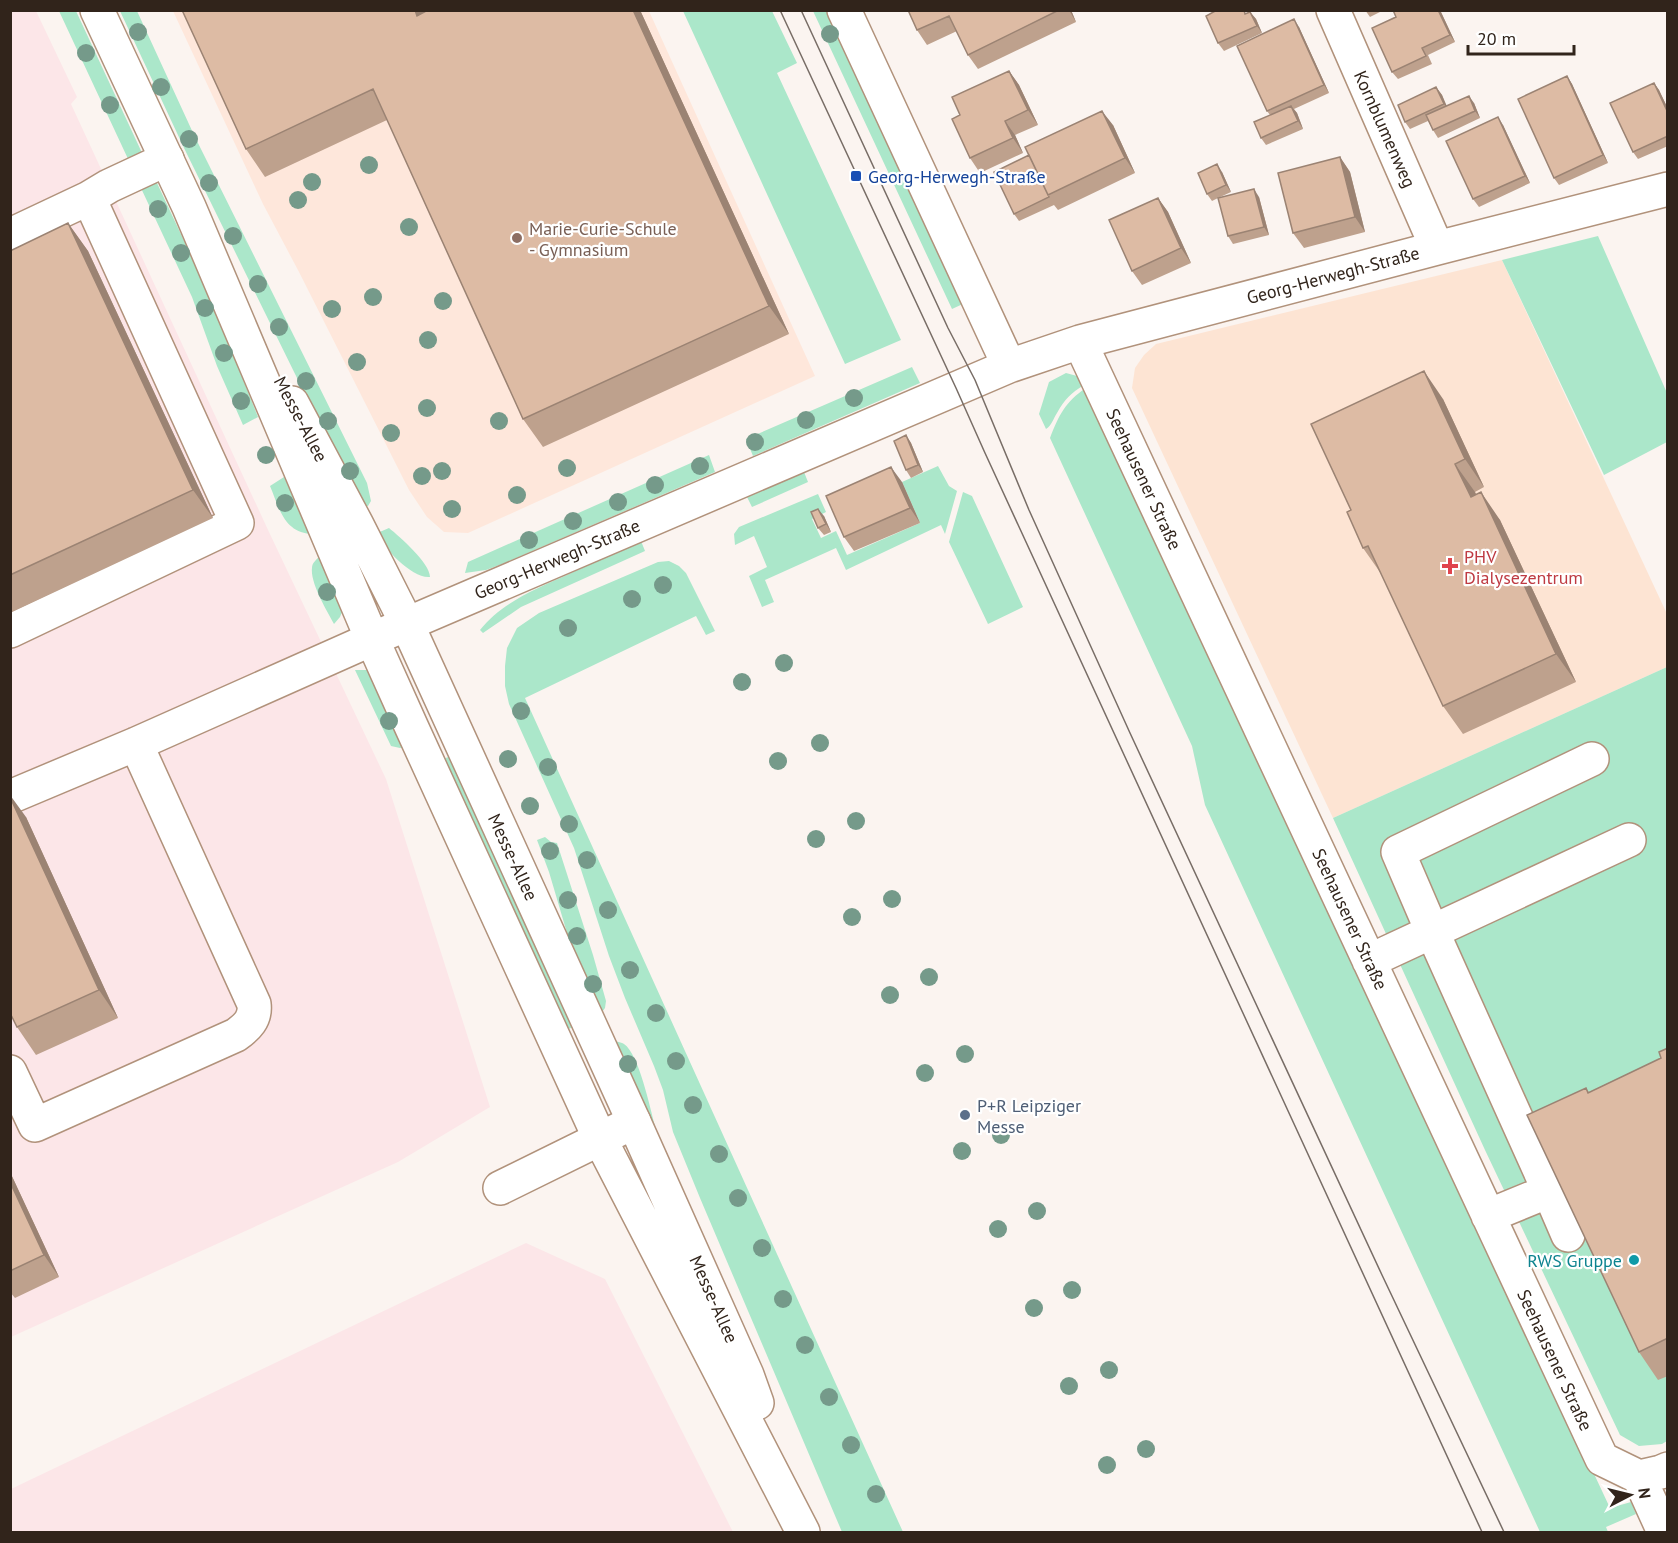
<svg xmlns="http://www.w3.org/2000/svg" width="1678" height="1543" viewBox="0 0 1678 1543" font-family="'PT Sans',sans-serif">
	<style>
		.built { fill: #fde4d3 }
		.industrial { fill: #fce6e8 }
		.education { fill: #fee7db }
		.green { fill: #abe7ca }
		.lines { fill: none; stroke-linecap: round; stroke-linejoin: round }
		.minor-casing { stroke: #b1927b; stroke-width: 36 }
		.major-casing { stroke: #b1927b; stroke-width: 36 }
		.minor { stroke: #fff; stroke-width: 33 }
		.major { stroke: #fff; stroke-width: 33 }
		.tram { stroke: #786d66; stroke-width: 1.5 }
		.tree { fill: #759a8a }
		.wall { fill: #bea18d }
		.shaded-wall { fill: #9b8373 }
		.building { fill: #ddbba4; stroke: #9b8373; stroke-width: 1.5 }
		.transit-dot { fill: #1a4fb4; stroke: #fff; stroke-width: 2 }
		.education-dot { fill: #8d6e63; stroke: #fff; stroke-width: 2 }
		.health-dot { fill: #e0444e; stroke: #fff; stroke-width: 2 }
		.service-dot { fill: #5c6f8a; stroke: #fff; stroke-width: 2 }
		.culture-dot { fill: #0f9aa8; stroke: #fff; stroke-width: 2 }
		.labels { text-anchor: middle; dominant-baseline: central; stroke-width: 4.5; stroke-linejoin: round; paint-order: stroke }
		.street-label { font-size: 18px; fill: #31241b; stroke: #fff }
		.transit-label { font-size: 18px; fill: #164399; stroke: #fff; text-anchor: start }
		.education-label { font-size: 18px; fill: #785e54; stroke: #fff; text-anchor: start }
		.health-label { font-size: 18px; fill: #be3a42; stroke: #fff; text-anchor: start }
		.service-label { font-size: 18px; fill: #4e5e75; stroke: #fff; text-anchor: start }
		.culture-label { font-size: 18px; fill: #0d838f; stroke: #fff; text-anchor: end }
	</style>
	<rect width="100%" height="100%" fill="#fbf4f0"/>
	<path class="built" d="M1502 260 1667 614V667L1333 818 1132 388 1135 368 1144 355 1156 344Z"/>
	<path class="industrial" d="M10 11H36L77 97 71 104 269 532 386 779 490 1107 398 1162 11 1337Z
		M526 1243 605 1279 733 1532H13L11 1526V1489Z"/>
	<path class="education" d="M173 11H649L815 376 468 533 444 532 427 517 409 490 299 272 263 204Z"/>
	<path class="green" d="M59 11H76L143 155 129 161Z
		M120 11H137L194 135 367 483 371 501 368 506H362L357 500 184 148Z
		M683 11H772L797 63 777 73 901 340 845 364Z
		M813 11H829L965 303 952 309Z
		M157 183 209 294 258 417 243 425 217 366 192 297 140 186Z
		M1598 236 1667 393V442L1604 475 1502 260Z
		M912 367 920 383 753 456 746 439Z
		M1066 373 1077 376 1084 385C1071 393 1065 399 1057 413 1053 419 1052 425 1046 429L1039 414 1049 382Z
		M1086 388 1610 1508 1631 1502 1636 1514 1606 1527 1608 1532H1540L1205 805 1192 746 1050 438C1059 415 1065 402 1086 388Z
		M709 455 715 472 507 562 486 570 465 573 468 562Z
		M938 466 949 486 957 491 945 534 941 525 846 570 836 548 765 580 774 602 762 607 749 576 767 567 754 536 735 545 734 534 739 527 818 494 826 512 812 519 821 538 836 531 847 555 920 523 902 482Z
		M804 472 808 482 752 507 747 497Z
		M284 477 310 534C283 531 279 507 270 486Z
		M963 492 972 496 1023 607 988 624 949 542Z
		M389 528C400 537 430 563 430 577 412 579 385 548 375 534Z
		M641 541 645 551 521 607 483 633 480 630C502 602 538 588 569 574 593 563 617 552 641 541Z
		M320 556 344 607 340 617 334 624C327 611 310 583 312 568 312 563 316 560 320 556Z
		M669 561 679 566 686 573 715 631 706 635 696 616 525 698 903 1532H842L700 1198 673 1132 663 1090 654 1066 625 998 609 956 574 848 509 704 505 686V666L507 648 517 628 539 613 658 562Z
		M1667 667V1441L1662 1444 1639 1446 1620 1435 1485 1150 1333 818Z
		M355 670H374L409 746 400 748 391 746Z
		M455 754 578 1024 565 1031 439 761Z
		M545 837 551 842 557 843 593 955 606 1001 605 1008 600 1015 575 960 549 872 537 840Z
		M611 1041C615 1041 621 1042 624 1044 639 1054 650 1108 655 1126L651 1128Z"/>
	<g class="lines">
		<g class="minor-casing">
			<path id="minor" d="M844 10 1009 366
				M1333 10 1437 248
				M89 198 109 186 167 159
				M10 238 19 231 89 198 237 523 10 631
				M1080 342 1602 1459 1639 1477
				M10 797 136 744 372 639 1009 366 1080 342 1437 248 1668 189
				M1369 961 1629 840
				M10 1072 35 1125 236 1035C247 1027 256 1019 254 1004L136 744
				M500 1188 634 1122
				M1549 1191 1568 1235
				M1488 1216 1549 1191 1432 931 1398 852 1592 759
				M1639 1477 1664 1532
				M1639 1477 1661 1472 1668 1469"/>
		</g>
		<g class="major-casing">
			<path id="major" d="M97 10 189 207 372 639 412 728 600 1139 803 1532
				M292 403 357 525 407 624 634 1122 747 1375 757 1403"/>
		</g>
		<use href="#minor" class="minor"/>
		<use href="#major" class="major"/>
		<path class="tram" d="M780 10 956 388 985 453 1482 1532
			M801 10 948 328 975 380 1029 510 1130 733 1382 1275 1504 1532"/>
	</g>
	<g class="tree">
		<circle cx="138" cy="32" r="9"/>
		<circle cx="830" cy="34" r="9"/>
		<circle cx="86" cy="53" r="9"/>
		<circle cx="161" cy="87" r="9"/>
		<circle cx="110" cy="105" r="9"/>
		<circle cx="189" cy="139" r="9"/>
		<circle cx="369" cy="165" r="9"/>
		<circle cx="312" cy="182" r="9"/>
		<circle cx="209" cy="183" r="9"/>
		<circle cx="298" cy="200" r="9"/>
		<circle cx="158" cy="209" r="9"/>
		<circle cx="409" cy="227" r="9"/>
		<circle cx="233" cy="236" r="9"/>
		<circle cx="181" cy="253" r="9"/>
		<circle cx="258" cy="284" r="9"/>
		<circle cx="373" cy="297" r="9"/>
		<circle cx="443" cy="301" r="9"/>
		<circle cx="205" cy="308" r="9"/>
		<circle cx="332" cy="309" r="9"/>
		<circle cx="279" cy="327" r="9"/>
		<circle cx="428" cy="340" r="9"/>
		<circle cx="224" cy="353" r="9"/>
		<circle cx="357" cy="362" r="9"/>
		<circle cx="306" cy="381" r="9"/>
		<circle cx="854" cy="398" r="9"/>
		<circle cx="241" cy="401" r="9"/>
		<circle cx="427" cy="408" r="9"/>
		<circle cx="806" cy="420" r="9"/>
		<circle cx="328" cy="421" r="9"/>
		<circle cx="499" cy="421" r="9"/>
		<circle cx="391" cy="433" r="9"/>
		<circle cx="755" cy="442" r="9"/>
		<circle cx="266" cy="455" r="9"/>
		<circle cx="700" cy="466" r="9"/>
		<circle cx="567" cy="468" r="9"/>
		<circle cx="350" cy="471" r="9"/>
		<circle cx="442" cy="471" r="9"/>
		<circle cx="422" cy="476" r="9"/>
		<circle cx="655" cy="485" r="9"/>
		<circle cx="517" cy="495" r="9"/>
		<circle cx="618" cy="502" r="9"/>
		<circle cx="285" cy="503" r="9"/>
		<circle cx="452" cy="509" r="9"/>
		<circle cx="573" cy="521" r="9"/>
		<circle cx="529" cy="540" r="9"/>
		<circle cx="663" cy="585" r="9"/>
		<circle cx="327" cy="592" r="9"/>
		<circle cx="632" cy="599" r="9"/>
		<circle cx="568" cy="628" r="9"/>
		<circle cx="784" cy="663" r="9"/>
		<circle cx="742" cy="682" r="9"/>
		<circle cx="521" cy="711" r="9"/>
		<circle cx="389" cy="721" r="9"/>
		<circle cx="820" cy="743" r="9"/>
		<circle cx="508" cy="759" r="9"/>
		<circle cx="778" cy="761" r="9"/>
		<circle cx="548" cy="767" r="9"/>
		<circle cx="530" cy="806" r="9"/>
		<circle cx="856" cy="821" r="9"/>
		<circle cx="569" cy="824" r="9"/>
		<circle cx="816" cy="839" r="9"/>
		<circle cx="550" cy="851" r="9"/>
		<circle cx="587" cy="860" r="9"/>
		<circle cx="892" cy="899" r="9"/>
		<circle cx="568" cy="900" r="9"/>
		<circle cx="608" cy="910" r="9"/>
		<circle cx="852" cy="917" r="9"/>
		<circle cx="577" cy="936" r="9"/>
		<circle cx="630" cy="970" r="9"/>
		<circle cx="929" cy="977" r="9"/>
		<circle cx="593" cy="984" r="9"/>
		<circle cx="890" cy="995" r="9"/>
		<circle cx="656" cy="1013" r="9"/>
		<circle cx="965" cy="1054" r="9"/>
		<circle cx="676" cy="1061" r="9"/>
		<circle cx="628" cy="1064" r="9"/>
		<circle cx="925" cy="1073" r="9"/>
		<circle cx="693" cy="1105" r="9"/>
		<circle cx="1001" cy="1135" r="9"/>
		<circle cx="962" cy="1151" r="9"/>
		<circle cx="719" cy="1154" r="9"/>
		<circle cx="738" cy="1198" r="9"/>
		<circle cx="1037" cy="1211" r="9"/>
		<circle cx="998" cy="1229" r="9"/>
		<circle cx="762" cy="1248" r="9"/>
		<circle cx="1072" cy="1290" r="9"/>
		<circle cx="783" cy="1299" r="9"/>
		<circle cx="1034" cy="1308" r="9"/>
		<circle cx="805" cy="1345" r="9"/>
		<circle cx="1109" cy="1370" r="9"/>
		<circle cx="1069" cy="1386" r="9"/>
		<circle cx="829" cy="1397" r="9"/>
		<circle cx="851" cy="1445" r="9"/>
		<circle cx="1146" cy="1449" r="9"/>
		<circle cx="1107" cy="1465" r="9"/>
		<circle cx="876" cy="1494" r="9"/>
	</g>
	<path class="wall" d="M182 10H422L423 13 640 10 789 334 543 447 523 419 387 120 265 177 246 149Z
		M908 10H1071L1076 22 978 69 968 55 957 31 927 45 917 30Z
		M1365 10H1384L1370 17Z
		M1393 10H1440L1455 42 1428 55 1432 64 1398 79 1392 72 1396 17Z
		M1250 12 1256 19 1262 33 1224 51 1218 43 1247 13Z
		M1299 27 1329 93 1294 109 1297 113 1303 129 1266 145 1261 138 1270 115 1267 111Z
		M1009 71 1019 85 1038 125 1015 135 1023 153 980 173 970 158 960 115Z
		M1567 76 1572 84 1608 163 1559 185 1554 178Z
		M1654 83 1659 90 1668 109V146L1638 159 1633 152Z
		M1436 87 1442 95 1446 106 1474 103 1480 118 1438 138 1433 130 1428 121 1410 129 1405 122Z
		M1113 125 1135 173 1058 210 1054 205 1019 221 1014 214Z
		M1503 125 1530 183 1479 207 1473 199Z
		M1340 157 1350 172 1365 232 1304 248 1293 233Z
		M1222 172 1231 192 1218 198 1259 197 1269 235 1233 244 1228 236 1218 198 1212 201 1207 194Z
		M1158 198 1168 212 1191 263 1142 285 1132 271Z
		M68 223 88 251 213 518 10 613V251Z
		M1443 399 1484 487 1475 492 1476 495 1500 520 1576 682 1463 734 1443 706 1382 575 1363 548Z
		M906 435 911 443 923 472 911 478 906 470Z
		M902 482 920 523 854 551 844 537Z
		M824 516 831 532 824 535 818 528Z
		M26 817 118 1018 36 1055 17 1027Z
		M1668 1048V1376L1658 1380 1639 1352 1586 1088 1589 1092 1661 1058Z
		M10 1172 59 1277 15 1298 10 1292Z"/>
	<path class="shaded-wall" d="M415 10H422L437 44 417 16Z
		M633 10H640L789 334 769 306Z
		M1069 10H1071L1076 22Z
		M1438 10H1440L1455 42 1450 35Z
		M1250 12 1256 19 1262 33 1257 26Z
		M1294 19 1299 27 1329 93 1324 85Z
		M1009 71 1019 85 1038 125 1028 110Z
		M1567 76 1572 84 1608 163 1603 155Z
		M1654 83 1659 90 1668 109V113Z
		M1436 87 1442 95 1449 111 1444 104Z
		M1469 96 1474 103 1480 118 1475 111Z
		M1291 106 1297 113 1303 129 1298 121Z
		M1102 111 1113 125 1135 173 1125 158Z
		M1498 117 1503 125 1530 183 1525 176Z
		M1005 121 1015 135 1023 153 1013 138Z
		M1340 157 1350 172 1365 232 1355 217Z
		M1217 164 1222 172 1231 192 1226 185Z
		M1254 189 1259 197 1269 235 1264 227Z
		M1158 198 1168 212 1191 263 1181 248Z
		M68 223 88 251 213 518 193 490Z
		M1424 371 1443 399 1484 487 1465 459Z
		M906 435 911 443 923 472 918 465Z
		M1455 464 1475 492 1491 526 1471 497Z
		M891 467 902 482 920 523 910 508Z
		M1481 492 1500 520 1576 682 1556 654Z
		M818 509 824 516 831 532 826 524Z
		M10 795 26 817 118 1018 99 990 10 797Z
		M10 1172 59 1277 44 1255 10 1182Z"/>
	<path class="building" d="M182 10H415L417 16 428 10H633L769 306 523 419 373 89 246 149Z
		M908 10H1059L968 55 949 16 917 30Z
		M1217 10H1244L1245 14 1250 12 1257 26 1218 43 1206 16Z
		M1393 10H1438L1450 35 1422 48 1426 56 1392 72 1372 28 1396 17Z
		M1294 19 1324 85 1267 111 1237 46Z
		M1009 71 1028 110 1005 121 1013 138 970 158 952 119 960 115 952 97Z
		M1567 76 1603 155 1554 178 1518 99Z
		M1654 83 1668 113V136L1633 152 1610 103Z
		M1436 87 1444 104 1405 122 1398 105Z
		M1469 96 1475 111 1433 130 1426 115Z
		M1291 106 1298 121 1261 138 1254 122Z
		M1102 111 1125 158 1048 195 1025 147Z
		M1498 117 1525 176 1473 199 1446 141Z
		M1029 155 1049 197 1014 214 994 172Z
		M1340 157 1355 217 1293 233 1278 173Z
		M1217 164 1226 185 1207 194 1198 173Z
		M1254 189 1264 227 1228 236 1218 198Z
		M1158 198 1181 248 1132 271 1109 220Z
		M68 223 193 490 10 575V251Z
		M1424 371 1465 459 1455 464 1471 497 1481 492 1556 654 1443 706 1368 546 1363 548 1347 512 1351 510 1311 424Z
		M906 435 918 465 906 470 894 441Z
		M891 467 910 508 844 537 826 496Z
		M818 509 826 524 818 528 811 512Z
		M10 797 99 990 17 1027 10 1013Z
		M1668 1048V1338L1639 1352 1527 1115 1586 1088 1588 1093 1661 1058 1659 1052Z
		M10 1182 44 1255 10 1271Z"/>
	<rect class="transit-dot" x="850" y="170" width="12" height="12" rx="3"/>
	<circle class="education-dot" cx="517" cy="238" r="6"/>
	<path class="health-dot" d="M1447 557h6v6h6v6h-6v6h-6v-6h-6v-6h6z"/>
	<circle class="service-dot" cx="965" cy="1115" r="6"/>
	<circle class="culture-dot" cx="1634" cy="1260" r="6"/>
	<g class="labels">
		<g class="street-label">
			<text transform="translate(1385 129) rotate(66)">Kornblumenweg</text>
			<text transform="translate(1333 275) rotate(-15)">Georg-Herwegh-Straße</text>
			<text transform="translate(301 419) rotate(62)">Messe-Allee</text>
			<text transform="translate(1144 479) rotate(65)">Seehausener Straße</text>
			<text transform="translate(557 559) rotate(-23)">Georg-Herwegh-Straße</text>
			<text transform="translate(513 857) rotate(65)">Messe-Allee</text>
			<text transform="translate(1350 919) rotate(65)">Seehausener Straße</text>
			<text transform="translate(714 1299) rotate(66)">Messe-Allee</text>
			<text transform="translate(1555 1360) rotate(65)">Seehausener Straße</text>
		</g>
		<g class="transit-label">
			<text x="868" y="176">Georg-Herwegh-Straße</text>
		</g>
		<g class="education-label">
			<text x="529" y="228">Marie-Curie-Schule<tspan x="529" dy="21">- Gymnasium</tspan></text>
		</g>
		<g class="health-label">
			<text x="1464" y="556">PHV<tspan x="1464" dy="21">Dialysezentrum</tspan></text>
		</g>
		<g class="service-label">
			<text x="977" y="1105">P+R Leipziger<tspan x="977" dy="21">Messe</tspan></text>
		</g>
		<g class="culture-label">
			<text x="1622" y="1260">RWS Gruppe</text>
		</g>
	</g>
	<rect width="1678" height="1543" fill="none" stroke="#31241b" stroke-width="24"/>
	<g transform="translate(1630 1495) rotate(83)" stroke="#ffffff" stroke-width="4.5" paint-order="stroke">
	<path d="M0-4.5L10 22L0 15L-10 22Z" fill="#31241b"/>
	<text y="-9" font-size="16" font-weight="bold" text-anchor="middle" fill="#31241b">N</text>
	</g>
	<path d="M1468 45v9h106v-9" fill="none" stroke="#31241b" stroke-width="3"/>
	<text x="1477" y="45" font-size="18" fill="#31241b" stroke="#ffffff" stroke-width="4.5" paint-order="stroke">20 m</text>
</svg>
